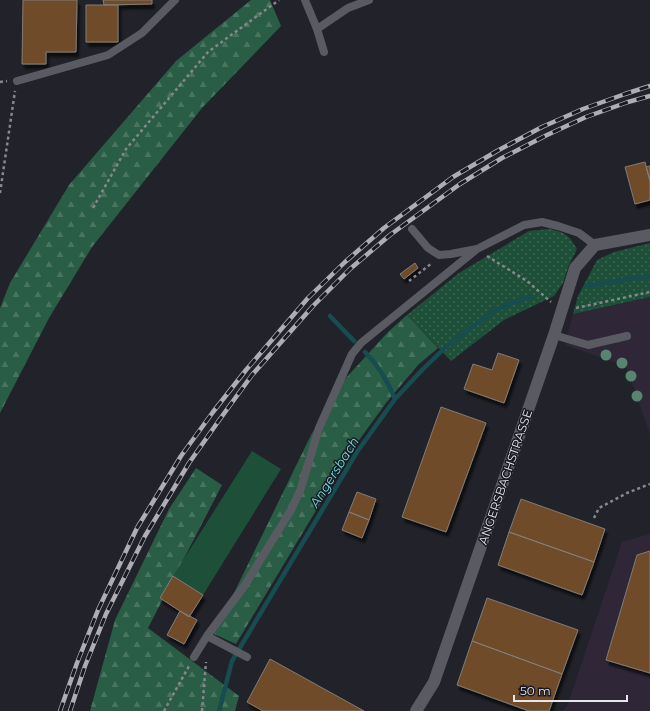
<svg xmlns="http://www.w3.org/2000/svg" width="650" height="711" viewBox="0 0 650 711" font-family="Montserrat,sans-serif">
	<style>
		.commercial { fill: #2f2737 }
		.grass { fill: url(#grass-dots) }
		.forest { fill: url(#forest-firs) }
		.pitch { fill: #1d4f39 }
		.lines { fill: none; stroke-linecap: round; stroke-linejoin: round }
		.stream { stroke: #174c50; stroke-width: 4.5 }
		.building { fill: #6f4b29; stroke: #837c76; filter: url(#shadow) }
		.path { stroke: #87878d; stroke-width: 2.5; stroke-dasharray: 3 3; stroke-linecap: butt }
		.lane { stroke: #5a5b62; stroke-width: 8 }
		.street { stroke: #5a5b62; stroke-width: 12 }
		.rail-casing { stroke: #adadb3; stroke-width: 4.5 }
		.rail { stroke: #191a20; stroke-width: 3; stroke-dasharray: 9; stroke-linecap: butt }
		.tree { fill: #578572 }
		.labels { text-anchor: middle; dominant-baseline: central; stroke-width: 3; stroke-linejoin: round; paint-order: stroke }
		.street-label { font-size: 12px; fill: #e6e6eb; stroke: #191a20 }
		.water-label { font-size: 13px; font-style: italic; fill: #71dce5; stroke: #191a20 }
	</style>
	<defs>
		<pattern id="grass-dots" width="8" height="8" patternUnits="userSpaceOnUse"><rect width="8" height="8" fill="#1d4f39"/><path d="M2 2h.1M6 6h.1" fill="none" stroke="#3e6856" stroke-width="1.8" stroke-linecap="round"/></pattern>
		<pattern id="forest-firs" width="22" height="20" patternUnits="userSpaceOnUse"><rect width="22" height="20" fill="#295d45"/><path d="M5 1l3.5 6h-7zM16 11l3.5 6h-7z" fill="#487460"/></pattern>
		<filter id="shadow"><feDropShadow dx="2.5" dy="4.5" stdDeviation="1" flood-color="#0009"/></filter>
	</defs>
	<rect width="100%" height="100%" fill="#22232a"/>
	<path class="commercial" d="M650 297V434L626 366 565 345 573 314Z
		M650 534V711H563L568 704 622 542Z"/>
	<path class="grass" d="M549 229C565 232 569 235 577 249L569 265 563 283 554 296 504 320 451 361 407 315 459 273 529 231Z
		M650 243V297L573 314 578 296 597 260 614 252Z"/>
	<path class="forest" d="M251 0H270L281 26 202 108 92 247 49 318 0 413V308L10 283 69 185 176 61Z
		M407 315 438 348 418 365 386 403 354 447 236 644 214 634 311 435 346 378 388 332Z
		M196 468 222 485 148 628 239 696 235 711H90L115 620 169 509Z"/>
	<path class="pitch" d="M252 451 281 469 203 595 173 576Z"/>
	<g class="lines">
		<path class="stream" d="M587 286 650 276
			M330 316 354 341
			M365 352C379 366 388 382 395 399
			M219 711 232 661 357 452 395 399 423 369 449 344 479 322 496 310 514 302 530 297"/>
	</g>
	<path class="building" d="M23 0H77L76 52H46V64H22Z
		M103 0H152V4L104 5Z
		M86 5H118V42H86Z
		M645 162 650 181V200L635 204 625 167Z
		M650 166V181L646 167Z
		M415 263 418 268 404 279 400 274Z
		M498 353 519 360 504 403 464 389 473 364 492 370Z
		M441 407 486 423 446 532 402 517Z
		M357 492 376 499 369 520 349 512Z
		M521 499 605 529 594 562 509 532Z
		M349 512 369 520 362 538 342 530Z
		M509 532 594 562 582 595 498 565Z
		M650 551V673L606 660 637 555Z
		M173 576 203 595 189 617 160 598Z
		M487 598 578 630 562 674 472 641Z
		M180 611 197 620 184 644 167 635Z
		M472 641 562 674 549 711H529L457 685Z
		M270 659 364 711H263L247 702Z"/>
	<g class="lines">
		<path class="path" d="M0 82 7 81
			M0 193 15 91
			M93 208 126 149 208 52 279 0
			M487 256 527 281 551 302
			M409 281 432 263
			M576 308 650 292
			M594 518 599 508 627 493 650 484
			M164 711 189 666
			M202 711 206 662"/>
		<path class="lane" d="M305 0 317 29 324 52
			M317 29 348 8 369 0
			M17 81 108 55 142 33 175 0
			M412 229 428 248 439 255 451 254 477 249 524 225 542 222 558 226 579 233 595 245
			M554 335 588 345 627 336
			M207 636 247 657
			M194 657 207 636 245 585 291 510 300 491 319 428 352 354 361 343 477 249"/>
		<path class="street" d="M416 711 434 682 554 335 575 268 595 245 650 235"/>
		<g class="rail-casing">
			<path id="rail" d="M60 711 77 663 98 610 137 528 181 456 213 412 246 370 308 298 345 262 384 228 453 177 497 151 542 127 583 109 625 94 650 86
				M70 711 85 666 106 614 145 536 189 463 220 419 252 375 313 306 350 269 390 235 460 184 502 158 547 135 586 117 628 102 650 96"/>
		</g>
		<use href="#rail" class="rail"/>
	</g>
	<g class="tree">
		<circle cx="606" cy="355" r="5.5"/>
		<circle cx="622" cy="363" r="5.5"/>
		<circle cx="631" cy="376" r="5.5"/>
		<circle cx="637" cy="396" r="5.5"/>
	</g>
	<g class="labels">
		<g class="street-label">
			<text transform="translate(505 477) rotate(-71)">ANGERSBACHSTRASSE</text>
		</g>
		<g class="water-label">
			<text transform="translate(334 472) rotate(-58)">Angersbach</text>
		</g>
	</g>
	<path d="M514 695v6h113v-6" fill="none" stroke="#e6e6eb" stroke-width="2"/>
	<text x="520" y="695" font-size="12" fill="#e6e6eb" stroke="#191a20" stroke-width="3" paint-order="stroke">50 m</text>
</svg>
